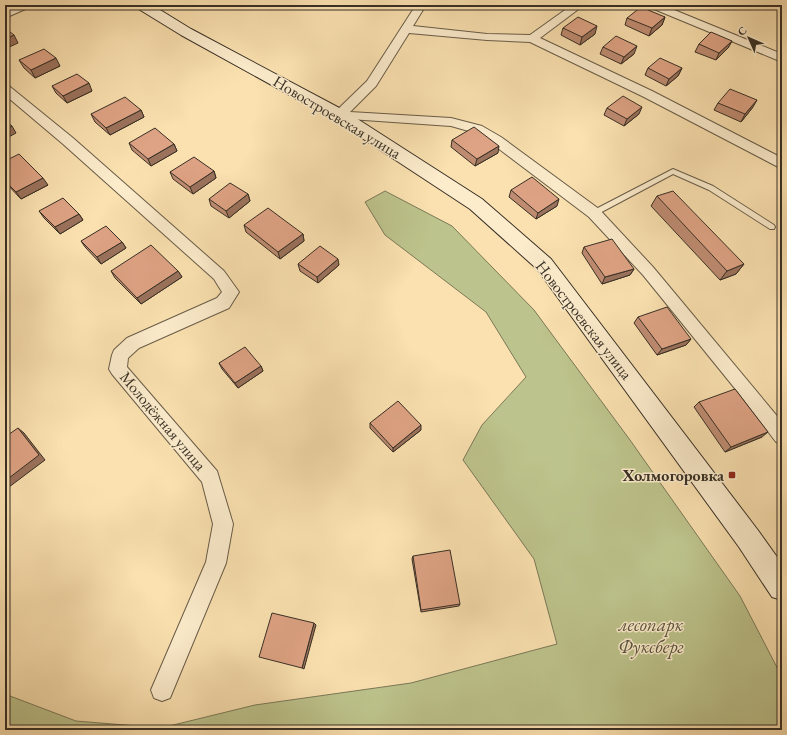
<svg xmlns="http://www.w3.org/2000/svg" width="787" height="735" viewBox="0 0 787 735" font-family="'EB Garamond',serif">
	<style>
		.green { fill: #bdc38c; stroke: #7a7958 }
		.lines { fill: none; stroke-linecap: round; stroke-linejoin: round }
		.service-casing { stroke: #685c48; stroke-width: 2 }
		.minor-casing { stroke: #685c48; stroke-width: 2 }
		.secondary-casing { stroke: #372f25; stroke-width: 2 }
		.service { fill: #fceccc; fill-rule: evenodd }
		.minor { fill: #fceccc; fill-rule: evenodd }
		.secondary { fill: #fceccc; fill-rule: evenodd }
		.wall { fill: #bf8c72; stroke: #372f25 }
		.shaded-wall { fill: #9b725c; stroke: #372f25 }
		.building { fill: #dea384; stroke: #372f25 }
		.poi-dot { fill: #8f2418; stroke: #fceccc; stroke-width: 1.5 }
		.labels { text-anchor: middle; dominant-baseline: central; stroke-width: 3; stroke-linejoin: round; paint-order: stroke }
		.street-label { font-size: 16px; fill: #372f25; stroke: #fceccc }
		.poi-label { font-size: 16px; font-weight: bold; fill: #372f25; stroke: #fceccc; text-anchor: end }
		.near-park-label { font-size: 19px; font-style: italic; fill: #58543f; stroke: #fceccc }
	</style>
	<rect width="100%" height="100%" fill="#fbe1b0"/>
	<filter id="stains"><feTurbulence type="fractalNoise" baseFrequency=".005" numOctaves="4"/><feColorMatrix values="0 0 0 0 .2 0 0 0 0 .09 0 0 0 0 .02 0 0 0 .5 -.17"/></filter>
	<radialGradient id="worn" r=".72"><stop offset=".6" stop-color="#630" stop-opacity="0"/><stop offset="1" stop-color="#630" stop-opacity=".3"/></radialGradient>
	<path class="green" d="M385 191 452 226 534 310 630 440 740 596 782 677V730H548L542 728 477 726V730H5V689L10 696 76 721 161 728 255 705 411 683 557 644 534 559 463 460 482 425 526 377 486 312 385 235 365 202Z"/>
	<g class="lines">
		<g class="service-casing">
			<path id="service" d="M673 169 713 186 774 225 775 227 774 229H770L709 190 673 174 596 215H592L591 213 592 211Z"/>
		</g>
		<g class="minor-casing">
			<path id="minor" d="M17 5H31L30 7 5 18V11Z
				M416 5H426L413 26 487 34 530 35 572 5H584L540 38 652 91 782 158V169L644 97 530 42 487 40 409 33 376 86 350 112 451 118 482 126 501 137 599 209 653 267 782 422V444L776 442 737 391 643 275 589 217 491 143 472 132 451 126 335 118 333 115 335 112 367 81Z
				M648 5H662L782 54V62L649 7Z
				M5 85 9 86 73 138 224 271 239 292 229 308 139 348 128 358 127 367 217 471 233 524 226 563 170 698 162 701 154 698 151 690 206 562 213 524 202 482 112 374 109 369 112 355 114 350 127 338 217 298 222 292 214 279 63 144 5 95Z"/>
		</g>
		<g class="secondary-casing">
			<path id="secondary" d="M135 5H152L191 29 345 111 482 199 551 259 757 529 782 564V600L772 597 739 547 537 269 470 209 333 119 181 35 137 8Z"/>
		</g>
		<use href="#service" class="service"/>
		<use href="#minor" class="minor"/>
		<use href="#secondary" class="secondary"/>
	</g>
	<path class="wall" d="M480 5H489L487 7Z
		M607 5H623L617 9Z
		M665 17 662 25 649 36 625 25 627 18Z
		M563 28 595 34 580 45 561 35Z
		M732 41 728 48 716 60 695 52 699 44Z
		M603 47 634 54 621 64 600 54Z
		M19 60 60 66 35 78 24 68Z
		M648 68H682L678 76 666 86 645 75Z
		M52 86 92 91 67 103 56 93Z
		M718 103 753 107 741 122 714 110Z
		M607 108 639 114 624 126 604 115Z
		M141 110 144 117 110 135 95 122 91 114Z
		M452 140 498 153 475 166 451 147Z
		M129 143 174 144 177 151 151 166 132 150Z
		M5 161 48 185 21 199 5 182Z
		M214 171 216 178 193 194 173 179 170 172Z
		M511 190 557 206 536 219 509 197Z
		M248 194 250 201 229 218 211 206 209 199Z
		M657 196 744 264 736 274 720 280 651 206Z
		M39 211 79 214 83 220 60 234 44 218Z
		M244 225 303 234 304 241 280 259 246 232Z
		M81 241 122 242 126 248 101 264 85 247Z
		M584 247 634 269 630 275 602 284 582 253Z
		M298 264 339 265 318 283 300 271Z
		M111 271H178L182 277 141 304 115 278Z
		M638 317 691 339 686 345 657 355 634 323Z
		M219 363 261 366 263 371 238 388 222 369Z
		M699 402 762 437 725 452 694 407Z
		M370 423 421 430 393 452 370 428Z
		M413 556 460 604 459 606 421 612 412 559Z"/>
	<path class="shaded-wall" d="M618 5H623L617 9Z
		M665 17 662 25 649 36 652 28Z
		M597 26 595 34 580 45 582 37Z
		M14 35 18 43 5 49V39Z
		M732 41 728 48 716 60 719 53Z
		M637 46 634 54 621 64 624 57Z
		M56 58 60 66 35 78 31 70Z
		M682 68 678 76 666 86 669 79Z
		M89 83 92 91 67 103 63 96Z
		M757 100 753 107 741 122 745 114Z
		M642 107 639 114 624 126 627 119Z
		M141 110 144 117 110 135 106 128Z
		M12 126 16 133 5 139V129Z
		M174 144 177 151 151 166 148 159Z
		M499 146 498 153 475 166 477 159Z
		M214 171 216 178 193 194 190 187Z
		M43 178 48 185 21 199 16 192Z
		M248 194 250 201 229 218 226 211Z
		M559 199 557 206 536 219 538 213Z
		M79 214 83 220 60 234 55 227Z
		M303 234 304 241 280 259 278 252Z
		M122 242 126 248 101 264 97 257Z
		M338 259 339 265 318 283 317 277Z
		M744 264 736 274 720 280 727 271Z
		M634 269 630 275 602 284 605 277Z
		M178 271 182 277 141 304 137 298Z
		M691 339 686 345 657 355 662 349Z
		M261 366 263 371 238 388 235 383Z
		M421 425V430L393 452V448Z
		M18 428 24 433 45 460 5 490V481Z
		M768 432 762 437 725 452 731 447Z
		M314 623 316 625 304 669 302 668Z"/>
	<path class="building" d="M641 7 665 17 652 28 627 18Z
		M578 17 597 26 582 37 563 28Z
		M5 28 14 35 5 39Z
		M711 32 732 41 719 53 699 44Z
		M616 36 637 46 624 57 603 47Z
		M44 49 56 58 31 70 19 60Z
		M660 58 682 68 669 79 648 68Z
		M77 74 89 83 63 96 52 86Z
		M730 89 757 100 745 114 718 103Z
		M623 96 642 107 627 119 607 108Z
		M125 97 141 110 106 128 91 114Z
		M5 120 12 126 5 129Z
		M474 127 499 146 477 159 452 140Z
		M155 128 174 144 148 159 129 143Z
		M19 154 43 178 16 192 5 181V161Z
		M194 157 214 171 190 187 170 172Z
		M532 177 559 199 538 213 511 190Z
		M230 183 248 194 226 211 209 199Z
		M673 191 744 264 727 271 657 196Z
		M63 198 79 214 55 227 39 211Z
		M268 208 303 234 278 252 244 225Z
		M106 226 122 242 97 257 81 241Z
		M612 239 634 269 605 277 584 247Z
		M151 245 178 271 137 298 111 271Z
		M320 246 338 259 317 277 298 264Z
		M667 307 691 339 662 349 638 317Z
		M245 347 261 366 235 383 219 363Z
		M735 389 768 432 731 447 699 402Z
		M398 401 421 425 393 448 370 423Z
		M18 428 39 455 5 481V437Z
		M450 550 460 604 421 610 413 556Z
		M272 613 314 623 302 668 259 657Z"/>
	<rect class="poi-dot" x="728" y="471" width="8" height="8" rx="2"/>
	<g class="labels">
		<g class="street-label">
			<text transform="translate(337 117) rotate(31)">Новостроевская улица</text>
			<text transform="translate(584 320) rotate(52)">Новостроевская улица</text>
			<text transform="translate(163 421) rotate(50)">Молодёжная улица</text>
		</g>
		<g class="poi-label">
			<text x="724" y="475">Холмогоровка</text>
		</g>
		<g class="near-park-label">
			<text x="651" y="624">лесопарк<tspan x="651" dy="22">Фуксберг</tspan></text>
		</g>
	</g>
	<rect width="787" height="735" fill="none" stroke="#fbe1b0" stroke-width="20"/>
	<rect x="6" y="6" width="775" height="723" fill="none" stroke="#372f25" stroke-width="2"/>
	<rect x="10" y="10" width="767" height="715" fill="none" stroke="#372f25"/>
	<g transform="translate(749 38) rotate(315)" stroke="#fceccc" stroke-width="3" paint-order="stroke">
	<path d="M0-3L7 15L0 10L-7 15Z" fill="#372f25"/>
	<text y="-6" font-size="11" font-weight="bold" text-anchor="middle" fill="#372f25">С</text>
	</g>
	<rect width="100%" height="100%" filter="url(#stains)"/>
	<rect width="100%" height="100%" fill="url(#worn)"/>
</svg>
